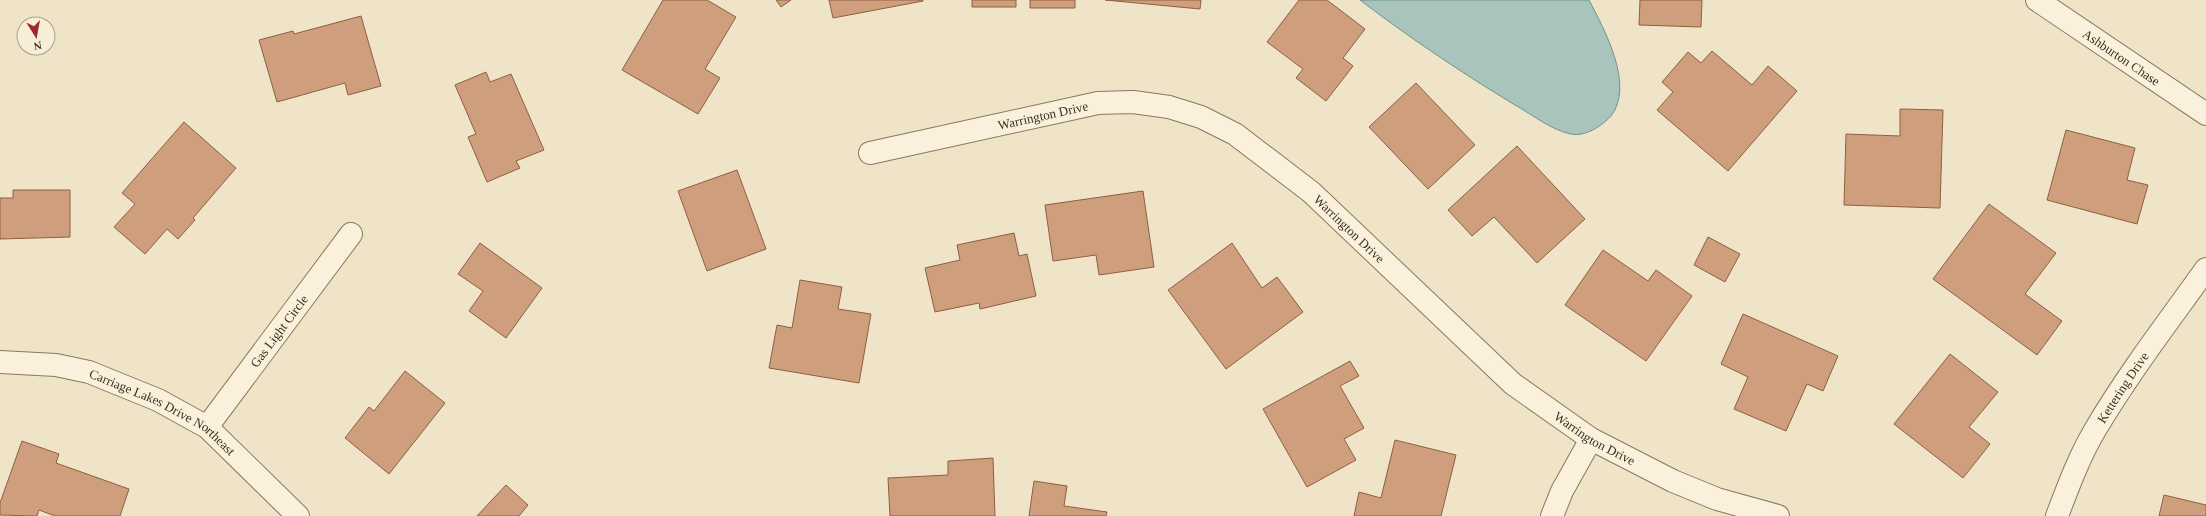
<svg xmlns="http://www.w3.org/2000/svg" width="2206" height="516" viewBox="0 0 2206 516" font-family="'Times New Roman',serif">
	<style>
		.water { fill: #a9c4bc; stroke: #6f938a }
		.building { fill: #cf9f7d; stroke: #8d5f41 }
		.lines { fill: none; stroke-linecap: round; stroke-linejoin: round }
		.minor-casing { stroke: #8d765c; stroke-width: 24 }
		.minor { stroke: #faf1dc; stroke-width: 22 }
		.labels { text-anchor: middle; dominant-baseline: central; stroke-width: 4; stroke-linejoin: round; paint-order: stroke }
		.street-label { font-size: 13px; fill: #3d2e20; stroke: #f7eed8 }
	</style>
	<rect width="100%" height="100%" fill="#f0e4c8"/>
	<path class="water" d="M1360 0H1589C1604 29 1635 85 1611 116 1602 126 1585 137 1571 134 1551 130 1533 115 1515 105 1462 73 1410 38 1360 0Z"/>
	<path class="building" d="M663 0H707L736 17 705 69 720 78 698 114 622 70Z
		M776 0H791L781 7Z
		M829 0H923V1L833 18Z
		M972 0H1016V7H972Z
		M1030 0H1075V8H1030Z
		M1105 0H1201L1200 9Z
		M1299 0H1327L1365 29 1343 58 1353 66 1326 101 1296 78 1303 69 1267 42Z
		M1640 0H1702L1701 27 1639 25Z
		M361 16 381 86 348 95 345 83 277 102 259 40 293 31 294 34Z
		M1712 51 1752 85 1768 66 1797 91 1728 171 1657 110 1673 92 1662 82 1688 52 1701 63Z
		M486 72 490 82 511 74 544 150 516 161 520 168 487 182 468 137 476 134 455 85Z
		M1416 83 1475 145 1428 189 1369 127Z
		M1900 109 1943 110 1940 208 1844 205 1846 134 1900 136Z
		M184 122 236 168 193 218 195 220 178 239 167 229 145 254 114 227 135 204 122 193Z
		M2066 130 2135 148 2127 180 2148 185 2137 224 2047 200Z
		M1517 146 1585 219 1537 263 1494 217 1472 236 1448 210Z
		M737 170 766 249 707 271 678 191Z
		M13 190H70V237L0 239V198H13Z
		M1143 191 1154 267 1099 275 1096 255 1053 261 1045 205Z
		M1989 204 2056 253 2025 294 2062 321 2037 355 1933 279Z
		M1014 233 1019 256 1027 254 1036 296 980 309 979 303 935 312 925 268 960 260 957 245Z
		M1708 237 1740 254 1725 282 1694 265Z
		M480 243 542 288 506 338 469 311 483 291 458 274Z
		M1232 243 1262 288 1277 277 1303 312 1226 369 1168 290Z
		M1603 250 1648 281 1656 270 1692 296 1646 361 1565 305Z
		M800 280 842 287 838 309 871 314 859 383 769 368 777 325 792 328Z
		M1743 314 1838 356 1823 391 1807 384 1786 431 1734 409 1748 377 1721 364Z
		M1950 354 1998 392 1969 427 1990 444 1963 478 1894 424Z
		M1350 361 1359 376 1340 386 1364 428 1344 439 1356 460 1307 487 1263 409Z
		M405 371 445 403 389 474 345 438 369 407 374 411Z
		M1395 440 1456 455 1441 516H1354L1359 492 1381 498Z
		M22 441 59 454 56 463 129 489 120 516H55L39 510 37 516 0 515V503Z
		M993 458 995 516H890L888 478 948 475V461Z
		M1034 481 1067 486 1064 506 1107 512 1106 516H1029Z
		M506 485 528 505 519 516H477Z
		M2164 495 2206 505V516H2159Z"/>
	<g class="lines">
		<g class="minor-casing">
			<g id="minor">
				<path id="s1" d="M2037 0 2206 114"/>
				<path id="s2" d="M870 153 1098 103 1133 102 1169 107 1201 117 1235 134 1311 192 1513 384 1591 439 1673 481 1717 499 1778 516"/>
				<path id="s3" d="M0 362 56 365 89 372 158 400 207 427 298 516"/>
				<path id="s4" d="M207 427 351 234"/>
				<path d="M1552 516 1562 491 1591 439"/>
				<path id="s5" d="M2057 516C2068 487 2079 457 2095 430 2128 374 2168 322 2206 269"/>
			</g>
		</g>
		<use href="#minor" class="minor"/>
	</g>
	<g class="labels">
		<g class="street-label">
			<text stroke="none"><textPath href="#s1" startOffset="102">Ashburton Chase</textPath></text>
			<text stroke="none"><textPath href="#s2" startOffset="177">Warrington Drive</textPath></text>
			<text stroke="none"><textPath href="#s2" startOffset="525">Warrington Drive</textPath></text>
			<text stroke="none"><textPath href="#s4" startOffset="120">Gas Light Circle</textPath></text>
			<text stroke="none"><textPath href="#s5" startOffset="145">Kettering Drive</textPath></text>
			<text stroke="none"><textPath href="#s3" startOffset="174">Carriage Lakes Drive Northeast</textPath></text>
			<text stroke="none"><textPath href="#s2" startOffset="849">Warrington Drive</textPath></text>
		</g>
	</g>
	<g transform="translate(36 36) rotate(169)"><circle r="19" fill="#f7eed8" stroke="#ada18e"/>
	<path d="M0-3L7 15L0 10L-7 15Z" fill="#9e2a2b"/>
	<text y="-6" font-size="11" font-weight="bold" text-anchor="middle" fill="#3d2e20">N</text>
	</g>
</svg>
